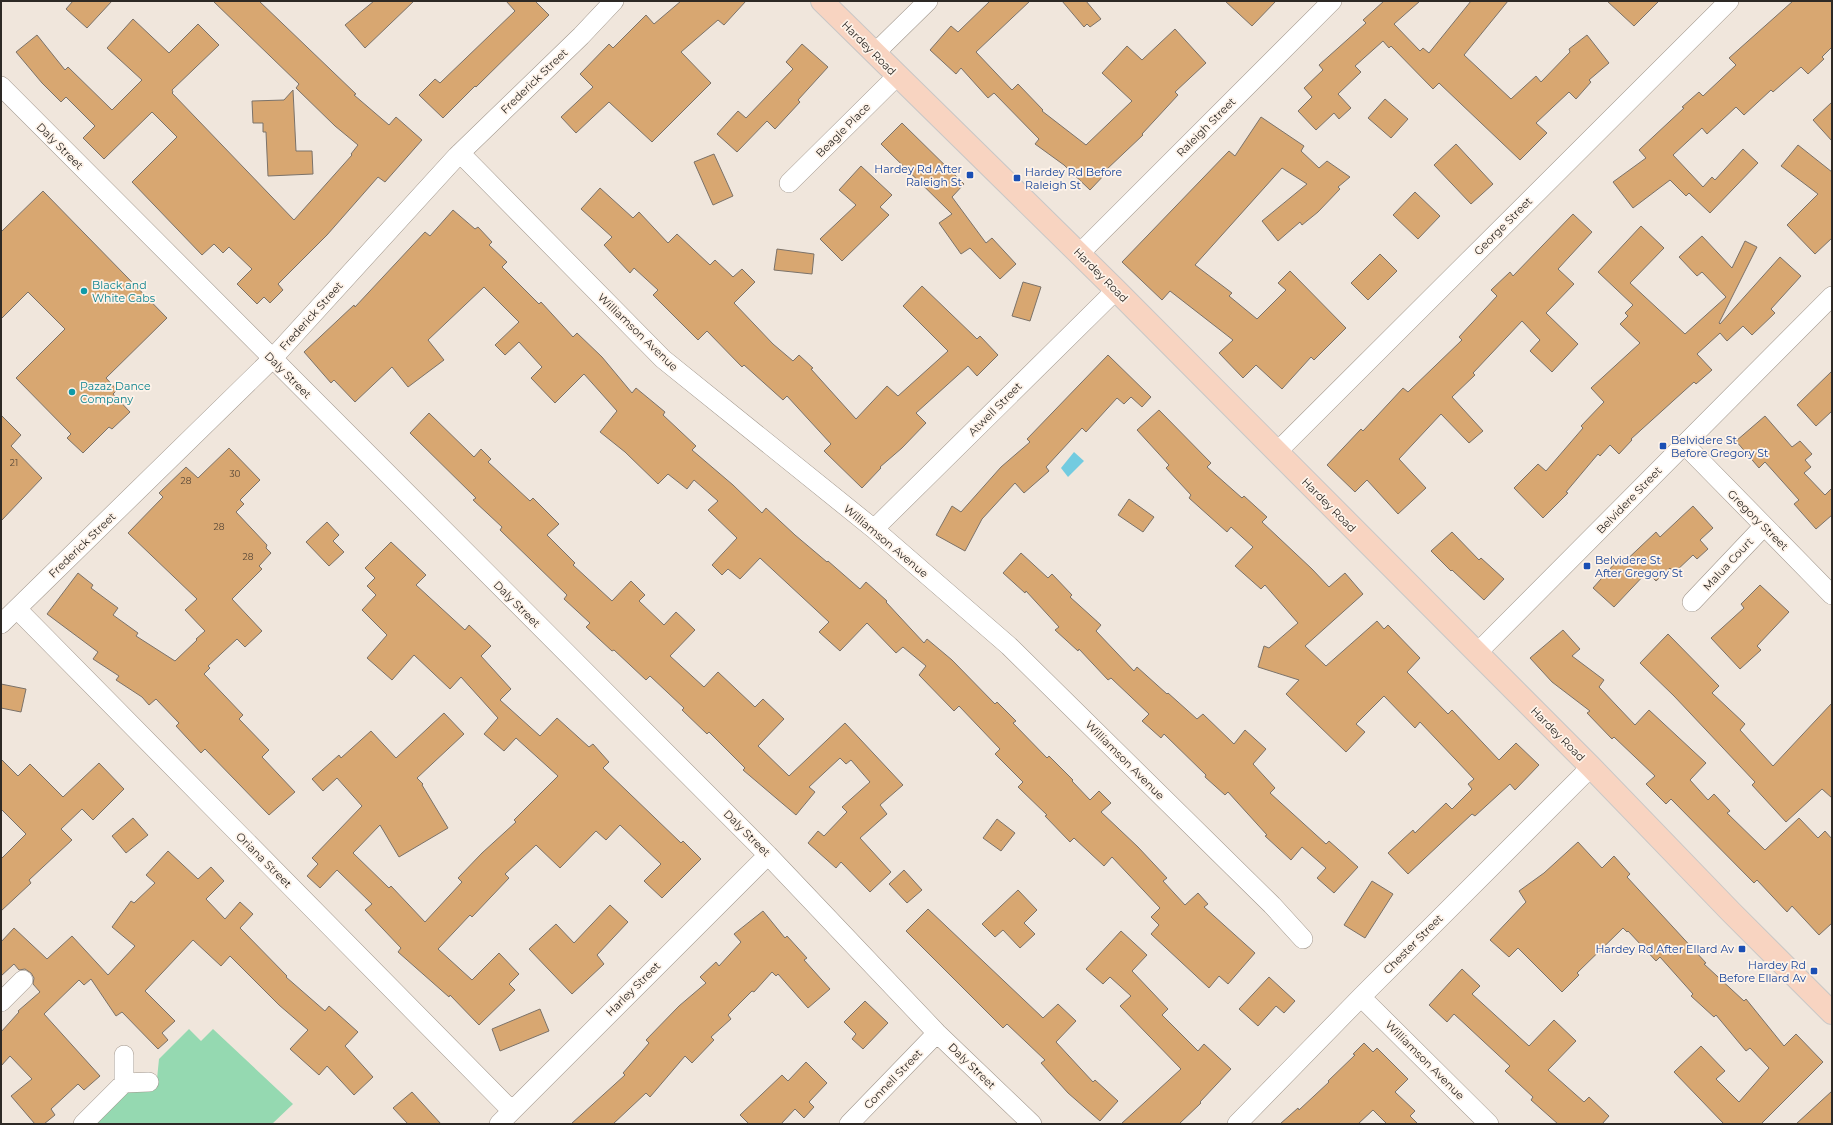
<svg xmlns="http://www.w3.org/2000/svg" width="1833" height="1125" viewBox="0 0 1833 1125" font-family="Montserrat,sans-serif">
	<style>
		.green { fill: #95d9b1 }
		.water { fill: #72cbe0 }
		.building { fill: #d8a771; stroke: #7b7269 }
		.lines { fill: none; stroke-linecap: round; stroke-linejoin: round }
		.minor-casing { stroke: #a0968c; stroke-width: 20 }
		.major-casing { stroke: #c8c7c6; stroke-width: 24 }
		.minor { stroke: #fff; stroke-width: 19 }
		.major { stroke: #f8d4c1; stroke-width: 22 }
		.transit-dot { fill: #1a4fb4; stroke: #fef3e9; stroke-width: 1.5 }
		.culture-dot { fill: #0f9aa8; stroke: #fef3e9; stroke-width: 1.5 }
		.labels { text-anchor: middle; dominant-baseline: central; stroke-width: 3.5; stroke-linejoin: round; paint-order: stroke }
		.number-label { font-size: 9px; fill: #584838 }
		.street-label { font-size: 11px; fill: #2d2925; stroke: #fef3e9 }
		.transit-label { font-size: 11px; fill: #164399; stroke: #fef3e9; text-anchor: end }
		.culture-label { font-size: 11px; fill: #0d838f; stroke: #fef3e9; text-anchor: start }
	</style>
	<rect width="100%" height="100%" fill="#f0e6dc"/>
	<path class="green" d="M189 1029 201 1041 213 1029 293 1104 272 1124H92L125 1092 156 1089 159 1059Z"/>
	<path class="water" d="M1074 452 1084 461 1068 477 1061 468Z"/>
	<path class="building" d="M73 1H112L87 28 66 9Z
		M213 1H259L356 94 354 95 389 125 396 117 422 140 385 182 378 177 327 235 278 284 283 290 270 303 264 297 257 304 237 284 252 269 229 247 223 253 214 244 202 255 132 182 177 137 152 112 104 159 83 138 95 126 66 97 61 102 42 83 16 52 37 35 65 70 68 67 112 110 142 80 107 48 133 19 169 53 198 24 219 45 172 90 173 92 172 93 294 220 352 155 351 154 358 145 335 126 296 88 299 84Z
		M374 1H414L365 48 345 25Z
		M506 1H535L549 15 476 87 475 86 443 118 419 95 435 79 440 83 515 11Z
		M681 1H746L724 25 718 20 681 52 711 83 652 142 609 102 576 133 561 117 593 87 580 74 609 44 613 48 646 15 654 24Z
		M990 1H1030L976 52 1012 90 1018 84 1043 110 1042 111 1086 145 1132 101 1102 73 1127 46 1142 60 1175 29 1206 63 1175 92 1178 95 1142 134 1143 135 1106 170 1107 172 1090 190 1064 165 1035 144 1039 139 994 93 988 98 961 68 956 74 930 50 951 26 958 32Z
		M1062 1H1086L1101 19 1090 27 1087 24 1084 27Z
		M1225 1H1276L1252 26Z
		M1384 1H1420L1394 24 1420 51 1423 48 1429 53 1471 1H1508L1464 55 1511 99 1536 76 1541 82 1570 52 1569 49 1587 35 1609 63 1589 80 1591 82 1576 99 1569 92 1536 123 1547 133 1520 160 1439 83 1433 89 1391 46 1389 48 1383 41 1355 66 1361 72 1338 94 1351 108 1339 119 1334 113 1316 130 1298 111 1312 97 1304 88 1323 70 1319 65 1366 23 1363 20Z
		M1607 1H1659L1634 26Z
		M1793 1H1832V47L1822 57 1824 59 1808 74 1801 67 1773 92 1771 90 1744 115 1736 107 1707 134 1702 128 1673 155 1703 187 1712 177 1715 180 1743 149 1758 163 1710 213 1689 193 1686 196 1670 180 1633 208 1613 182 1646 158 1639 150 1684 108 1682 107 1699 92 1703 96 1736 65 1729 58Z
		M802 44 828 67 798 100 800 102 775 129 767 121 737 152 717 134 738 111 746 118 793 69 786 62Z
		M293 90 296 151H312L313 174 268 176 266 132H263V123H253L252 101 284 100Z
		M1385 99 1408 119 1391 138 1368 118Z
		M1832 102V141L1813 120Z
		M1261 117 1304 146 1301 151 1319 168 1327 161 1350 177 1338 187 1340 189 1318 212 1302 225 1300 222 1278 241 1262 221 1307 184 1282 168 1195 265 1232 293 1229 296 1257 319 1286 290 1278 283 1290 271 1346 328 1314 360 1311 357 1282 389 1256 365 1243 378 1219 353 1233 340 1170 291 1162 300 1122 262 1229 151 1235 156Z
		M902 123 964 184 952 197 986 243 992 238 1016 264 1000 279 970 248 961 254 939 223 952 214 881 144Z
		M1456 144 1493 184 1471 204 1434 165Z
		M1798 145 1832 172V238L1815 254 1787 225 1818 194 1781 166Z
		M714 154 733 196 713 205 694 162Z
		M861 166 892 195 880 207 889 215 842 261 820 239 856 205 839 190Z
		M600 188 633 218 639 212 668 243 677 234 710 265 715 260 733 277 742 269 755 282 734 303 773 344 793 361 799 355 813 368 811 369 856 419 887 386 898 396 948 351 903 306 922 286 977 339 980 336 998 355 977 376 968 366 916 413 926 423 902 448 880 467 881 468 862 488 824 451 831 444 787 396 783 400 744 365 742 367 707 331 698 340 653 295 658 290 634 268 630 273 604 245 612 237 581 209Z
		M43 191 167 318 106 378 117 390 113 394 130 412 112 429 109 427 83 453 67 438 71 434 16 378 65 329 28 292 1 319V232Z
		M1415 192 1440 216 1418 239 1393 215Z
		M453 210 475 229 478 227 492 242 489 245 507 262 502 267 539 304 541 302 573 337 577 333 602 357 632 393 636 388 665 412 663 415 696 446 692 450 733 485 762 513 766 508 795 535 827 562 828 561 860 589 866 582 887 601 886 602 924 643 927 639 952 660 995 704 997 702 1016 721 1013 723 1047 758 1049 756 1073 780 1072 781 1090 800 1099 791 1111 803 1101 812 1138 847 1167 878 1163 881 1185 905 1198 893 1208 904 1204 907 1255 953 1228 984 1219 976 1209 988 1151 934 1159 925 1151 917 1160 908 1112 857 1104 866 1074 838 1070 842 1045 816 1047 815 1018 787 1023 782 995 754 1000 749 959 706 954 711 919 675 926 666 903 647 896 653 867 623 840 651 819 632 829 622 760 558 740 579 728 569 722 575 712 565 737 538 708 510 718 501 694 480 687 489 668 474 658 484 625 452 600 432 617 411 584 374 555 403 531 378 542 367 519 342 505 355 495 345 519 322 484 287 428 340 444 360 408 387 392 367 355 402 334 380 331 383 304 352 354 305 355 307 425 232 430 236Z
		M1573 214 1592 232 1558 269 1574 284 1546 313 1578 344 1552 372 1530 351 1540 340 1522 321 1473 373 1475 375 1452 397 1483 431 1469 443 1441 414 1399 459 1426 488 1398 514 1367 480 1355 492 1327 465 1361 429 1363 431 1403 388 1408 392 1462 340 1459 337 1497 296 1491 290 1510 272 1513 276Z
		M1641 226 1664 248 1630 283 1685 334 1726 297 1702 272 1697 276 1679 257 1702 236 1732 268 1745 241 1757 247 1719 323 1720 324 1780 257 1801 276 1771 309 1775 313 1752 335 1743 326 1727 341 1720 333 1697 354 1712 370 1696 384 1694 382 1631 439 1632 440 1619 454 1610 445 1600 456 1598 454 1566 492 1568 493 1543 518 1514 488 1538 464 1546 471 1583 428 1581 426 1604 402 1591 388 1640 343 1620 324 1628 316 1625 313 1633 305 1598 272Z
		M777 249 814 254 812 274 774 270Z
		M1380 254 1397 271 1368 300 1351 283Z
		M1023 282 1041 287 1030 321 1012 316Z
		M1108 355 1151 397 1142 407 1131 397 1124 404 1117 398 1086 432 1082 428 1046 467 1049 471 1024 493 1015 483 982 519 965 551 936 535 952 506 961 512 1001 467 1030 442 1027 439Z
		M1832 371V411L1816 426 1797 405Z
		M1159 410 1211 463 1207 467 1242 498 1244 496 1267 517 1262 522 1312 569 1329 587 1345 573 1363 594 1305 646 1326 666 1377 621 1384 629 1388 625 1420 658 1407 672 1448 714 1452 710 1499 760 1516 743 1539 765 1515 790 1510 784 1475 816 1472 814 1408 874 1388 853 1413 830 1415 833 1446 803 1452 809 1472 789 1468 784 1474 779 1420 722 1415 728 1384 696 1356 724 1365 732 1346 752 1286 694 1299 680 1258 667 1264 646 1269 648 1298 623 1265 585 1261 589 1235 566 1253 547 1231 527 1227 532 1189 498 1191 495 1166 468 1169 465 1137 430Z
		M429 413 474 457 481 449 491 459 488 462 530 501 533 498 559 524 547 535 575 563 573 565 612 601 631 581 645 595 639 601 664 625 676 612 695 630 670 656 704 687 718 672 755 707 763 699 784 719 758 746 789 776 845 723 903 785 880 805 887 814 860 838 891 872 870 892 841 862 836 868 808 843 818 831 824 836 847 812 842 807 870 782 851 760 846 764 840 758 809 787 815 792 796 815 743 770 745 768 709 732 707 734 682 710 684 708 650 676 646 680 614 650 612 651 586 627 590 623 564 599 567 595 500 530 502 527 473 500 476 498 410 433Z
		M1 415 21 435 11 446 42 478 1 521Z
		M1765 416 1792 447 1800 441 1812 454 1805 460 1811 467 1804 473 1825 495 1832 488V515L1816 529 1794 504 1799 500 1765 462 1759 468 1736 441Z
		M229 448 260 480 240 500 244 504 236 512 267 545 266 548 271 553 259 566 262 569 232 599 262 631 245 647 237 639 208 666 210 668 204 674 243 715 239 719 269 750 262 757 295 792 269 815 205 749 201 753 176 726 179 723 156 699 149 705 142 697 116 680 119 676 93 659 98 652 47 614 78 573 93 585 91 588 118 608 113 615 138 633 136 636 175 661 197 640 196 639 205 631 185 610 197 599 128 533 163 497 159 493 186 467 198 478Z
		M1129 499 1154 517 1143 532 1118 515Z
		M1693 506 1713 528 1700 540 1708 549 1697 559 1693 555 1674 573 1670 568 1656 581 1647 572 1614 607 1593 588 1616 562 1620 566 1656 532 1660 537Z
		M327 522 339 535 333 541 344 552 329 566 306 542Z
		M1452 532 1479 560 1481 558 1504 579 1484 600 1452 570 1451 571 1431 551Z
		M391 542 426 575 416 585 465 630 469 625 491 646 481 656 511 689 500 700 540 736 557 718 589 747 593 744 609 762 603 768 681 843 683 841 701 859 662 898 644 881 661 864 620 825 606 840 596 831 560 868 536 845 505 874 509 878 472 917 470 915 438 949 472 980 499 953 519 974 509 984 515 990 479 1025 450 995 449 997 398 952 401 948 365 910 372 904 337 870 320 888 307 876 318 864 312 858 362 806 337 778 323 791 312 779 339 755 341 758 371 731 396 758 444 713 464 734 417 778 423 784 422 785 448 828 399 857 380 825 353 853 389 888 391 886 425 922 462 882 458 878 482 853 516 822 514 820 558 776 516 738 504 751 484 734 498 718 461 677 450 689 414 655 392 680 367 658 387 635 362 610 376 595 367 586 375 578 365 568Z
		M1021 553 1048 578 1052 574 1072 595 1070 597 1101 625 1096 631 1134 671 1137 667 1167 694 1168 693 1197 719 1203 714 1234 744 1245 730 1266 749 1253 764 1275 788 1270 793 1326 844 1329 841 1358 867 1334 893 1317 878 1326 868 1302 847 1291 860 1265 836 1267 835 1228 792 1225 795 1205 777 1206 775 1164 734 1161 738 1142 721 1149 714 1111 678 1108 680 1079 649 1078 651 1055 630 1059 627 1026 591 1025 593 1003 573Z
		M1760 585 1789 612 1757 646 1761 650 1740 669 1711 638 1744 608 1741 604Z
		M1563 630 1580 649 1572 656 1604 680 1599 687 1635 725 1649 710 1706 763 1690 780 1708 800 1714 794 1730 811 1727 813 1765 850 1799 818 1818 838 1825 831 1832 839V923L1819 935 1792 906 1787 912 1757 880 1754 883 1671 799 1666 804 1646 784 1655 776 1614 737 1612 739 1587 713 1590 711 1552 682 1530 658Z
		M1668 634 1719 686 1712 693 1745 724 1740 730 1773 766 1832 703V798L1822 789 1786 822 1752 785 1755 782 1674 696 1640 663Z
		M1 684 26 689 21 712 1 708Z
		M1 759 18 776 30 764 63 797 99 763 124 789 93 820 82 809 61 829 72 840 29 880 31 883 1 911V859L26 834 1 809Z
		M133 818 148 835 126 853 112 836Z
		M997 819 1015 833 1001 851 983 838Z
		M1578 842 1602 868 1614 856 1630 874 1627 877 1706 963 1704 964 1744 1001 1746 999 1784 1046 1796 1034 1823 1062 1761 1124H1724L1674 1072 1701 1046 1725 1071 1716 1079 1739 1102 1769 1068 1750 1048 1746 1051 1716 1015 1714 1017 1691 996 1693 994 1660 957 1656 961 1628 931 1627 932 1623 928 1577 973 1579 975 1562 992 1518 948 1509 957 1490 940 1526 902 1519 891 1544 873Z
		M168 851 198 879 211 867 224 881 206 899 225 919 240 902 253 914 240 928 287 976 286 977 325 1011 329 1006 358 1032 345 1046 373 1077 354 1095 327 1066 319 1075 290 1049 308 1030 279 1005 230 956 221 966 193 940 145 991 175 1021 162 1033 168 1040 158 1049 122 1012 116 1016 91 979 84 985 79 980 44 1014 100 1076 84 1090 78 1084 51 1109 55 1115 44 1124H35L11 1096 32 1079 10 1056 1 1066V1032L19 1012 18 1011 40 992 33 984 34 978 31 973 25 969 19 970 14 964 1 976V942L14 928 47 959 72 936 108 975 135 946 112 927 131 901 134 903 155 883 146 875Z
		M904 870 922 890 907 903 889 884Z
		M1372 881 1393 894 1365 938 1344 925Z
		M1018 890 1037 910 1024 923 1035 934 1020 948 1003 930 995 937 982 924Z
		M610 905 628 922 597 955 604 964 572 994 529 949 556 924 574 943Z
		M928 909 1043 1018 1058 1004 1076 1021 1056 1042 1093 1082 1095 1080 1118 1101 1100 1121 1068 1093 1041 1063 1045 1060 1007 1024 1003 1028 906 931Z
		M763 911 785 938 787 936 807 958 804 960 830 989 808 1008 778 974 776 976 772 972 754 992 752 991 728 1015 731 1019 711 1037 714 1040 692 1063 685 1056 650 1097 646 1093 613 1124H571L625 1075 623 1073 649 1043 646 1040 679 1006 706 983 700 977 716 962 719 966 741 942 734 934Z
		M1121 931 1147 955 1132 971 1168 1009 1162 1015 1198 1051 1204 1044 1231 1069 1200 1102 1201 1103 1179 1124H1121L1181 1069 1120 1006 1131 996 1110 977 1103 984 1086 969Z
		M1462 969 1480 986 1472 994 1529 1046 1554 1020 1576 1041 1548 1070 1584 1102 1589 1097 1609 1116 1602 1124H1558L1531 1100 1533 1097 1505 1071 1510 1066 1454 1014 1447 1022 1429 1005Z
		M1269 977 1295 1001 1284 1013 1276 1006 1258 1026 1239 1009Z
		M865 1001 888 1023 863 1049 852 1039 856 1034 844 1022Z
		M540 1009 549 1031 500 1051 492 1029Z
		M1364 1043 1373 1052 1377 1048 1408 1079 1395 1092 1415 1111 1410 1116 1418 1124H1387L1373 1110 1358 1124H1280L1298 1108 1299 1110 1329 1082 1328 1081 1355 1055 1353 1054Z
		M806 1062 827 1083 809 1102 814 1107 804 1118 795 1109 781 1124H749L740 1115 782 1075 788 1081Z
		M1832 1091V1124H1796Z
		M412 1092 441 1124H408L393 1108Z"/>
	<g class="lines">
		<g class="minor-casing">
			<path id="minor" d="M875 53 928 1
				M1 86 768 855 937 1033 1032 1124
				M460 153 663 359 874 529 1009 646 1272 905 1303 939
				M789 183 897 76
				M1079 254 1332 1
				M1684 444 1832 595
				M1277 452 1729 1
				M874 529 1116 290
				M1692 602 1764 526
				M17 609 512 1111
				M1 624 272 359 457 156 581 36 614 1
				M1477 653 1832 296
				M1361 997 1489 1124
				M1 1002 23 980
				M124 1083 149 1082
				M83 1124 124 1083V1055
				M499 1124 768 855
				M849 1124 937 1033
				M1237 1124 1361 997 1591 767"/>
		</g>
		<g class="major-casing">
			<path id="major" d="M822 1 1116 290 1591 767 1731 912 1832 1013"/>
		</g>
		<use href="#minor" class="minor"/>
		<use href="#major" class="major"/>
	</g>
	<g class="transit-dot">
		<rect x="966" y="171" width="8" height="8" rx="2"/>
		<rect x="1013" y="174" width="8" height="8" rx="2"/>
		<rect x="1659" y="442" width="8" height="8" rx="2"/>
		<rect x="1583" y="562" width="8" height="8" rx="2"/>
		<rect x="1738" y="945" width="8" height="8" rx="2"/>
		<rect x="1810" y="967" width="8" height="8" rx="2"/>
	</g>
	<g class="culture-dot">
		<circle cx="84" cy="291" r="4"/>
		<circle cx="72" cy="392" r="4"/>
	</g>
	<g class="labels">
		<g class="number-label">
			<text x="14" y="462">21</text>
			<text x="235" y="473">30</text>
			<text x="186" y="480">28</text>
			<text x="219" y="526">28</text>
			<text x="248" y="556">28</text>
		</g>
		<g class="street-label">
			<text transform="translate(869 48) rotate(45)">Hardey Road</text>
			<text transform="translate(534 81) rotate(-44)">Frederick Street</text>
			<text transform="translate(1206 127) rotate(-45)">Raleigh Street</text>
			<text transform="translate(843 130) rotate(-45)">Beagle Place</text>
			<text transform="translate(60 146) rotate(45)">Daly Street</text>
			<text transform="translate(1503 226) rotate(-45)">George Street</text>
			<text transform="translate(1101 275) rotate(45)">Hardey Road</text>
			<text transform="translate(311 316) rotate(-48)">Frederick Street</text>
			<text transform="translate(638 332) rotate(44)">Williamson Avenue</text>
			<text transform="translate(288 375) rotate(45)">Daly Street</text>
			<text transform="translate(995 409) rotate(-45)">Atwell Street</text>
			<text transform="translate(1629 500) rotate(-46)">Belvidere Street</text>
			<text transform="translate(1329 505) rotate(45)">Hardey Road</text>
			<text transform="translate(1758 520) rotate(45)">Gregory Street</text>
			<text transform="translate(886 541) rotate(40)">Williamson Avenue</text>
			<text transform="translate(82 545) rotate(-44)">Frederick Street</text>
			<text transform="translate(1728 564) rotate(-47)">Malua Court</text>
			<text transform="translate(517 604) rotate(45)">Daly Street</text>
			<text transform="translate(1558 734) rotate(45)">Hardey Road</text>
			<text transform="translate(1125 760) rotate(45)">Williamson Avenue</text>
			<text transform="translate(747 833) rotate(45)">Daly Street</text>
			<text transform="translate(264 860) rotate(45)">Oriana Street</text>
			<text transform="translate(1413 944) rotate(-45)">Chester Street</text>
			<text transform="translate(633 989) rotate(-45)">Harley Street</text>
			<text transform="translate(1425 1060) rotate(45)">Williamson Avenue</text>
			<text transform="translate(972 1066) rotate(44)">Daly Street</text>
			<text transform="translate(893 1079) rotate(-46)">Connell Street</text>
		</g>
		<g class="transit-label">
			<text x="962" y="169">Hardey Rd After<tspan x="962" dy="13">Raleigh St</tspan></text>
			<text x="1025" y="172" text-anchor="start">Hardey Rd Before<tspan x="1025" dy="13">Raleigh St</tspan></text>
			<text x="1671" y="440" text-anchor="start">Belvidere St<tspan x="1671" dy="13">Before Gregory St</tspan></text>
			<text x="1595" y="560" text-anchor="start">Belvidere St<tspan x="1595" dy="13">After Gregory St</tspan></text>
			<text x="1734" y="949">Hardey Rd After Ellard Av</text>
			<text x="1806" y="965">Hardey Rd<tspan x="1806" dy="13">Before Ellard Av</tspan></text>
		</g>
		<g class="culture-label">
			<text x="92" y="285">Black and<tspan x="92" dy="13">White Cabs</tspan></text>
			<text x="80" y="386">Pazaz Dance<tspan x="80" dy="13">Company</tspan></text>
		</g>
	</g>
	<rect width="1833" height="1125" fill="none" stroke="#2d2925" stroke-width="4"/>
</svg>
